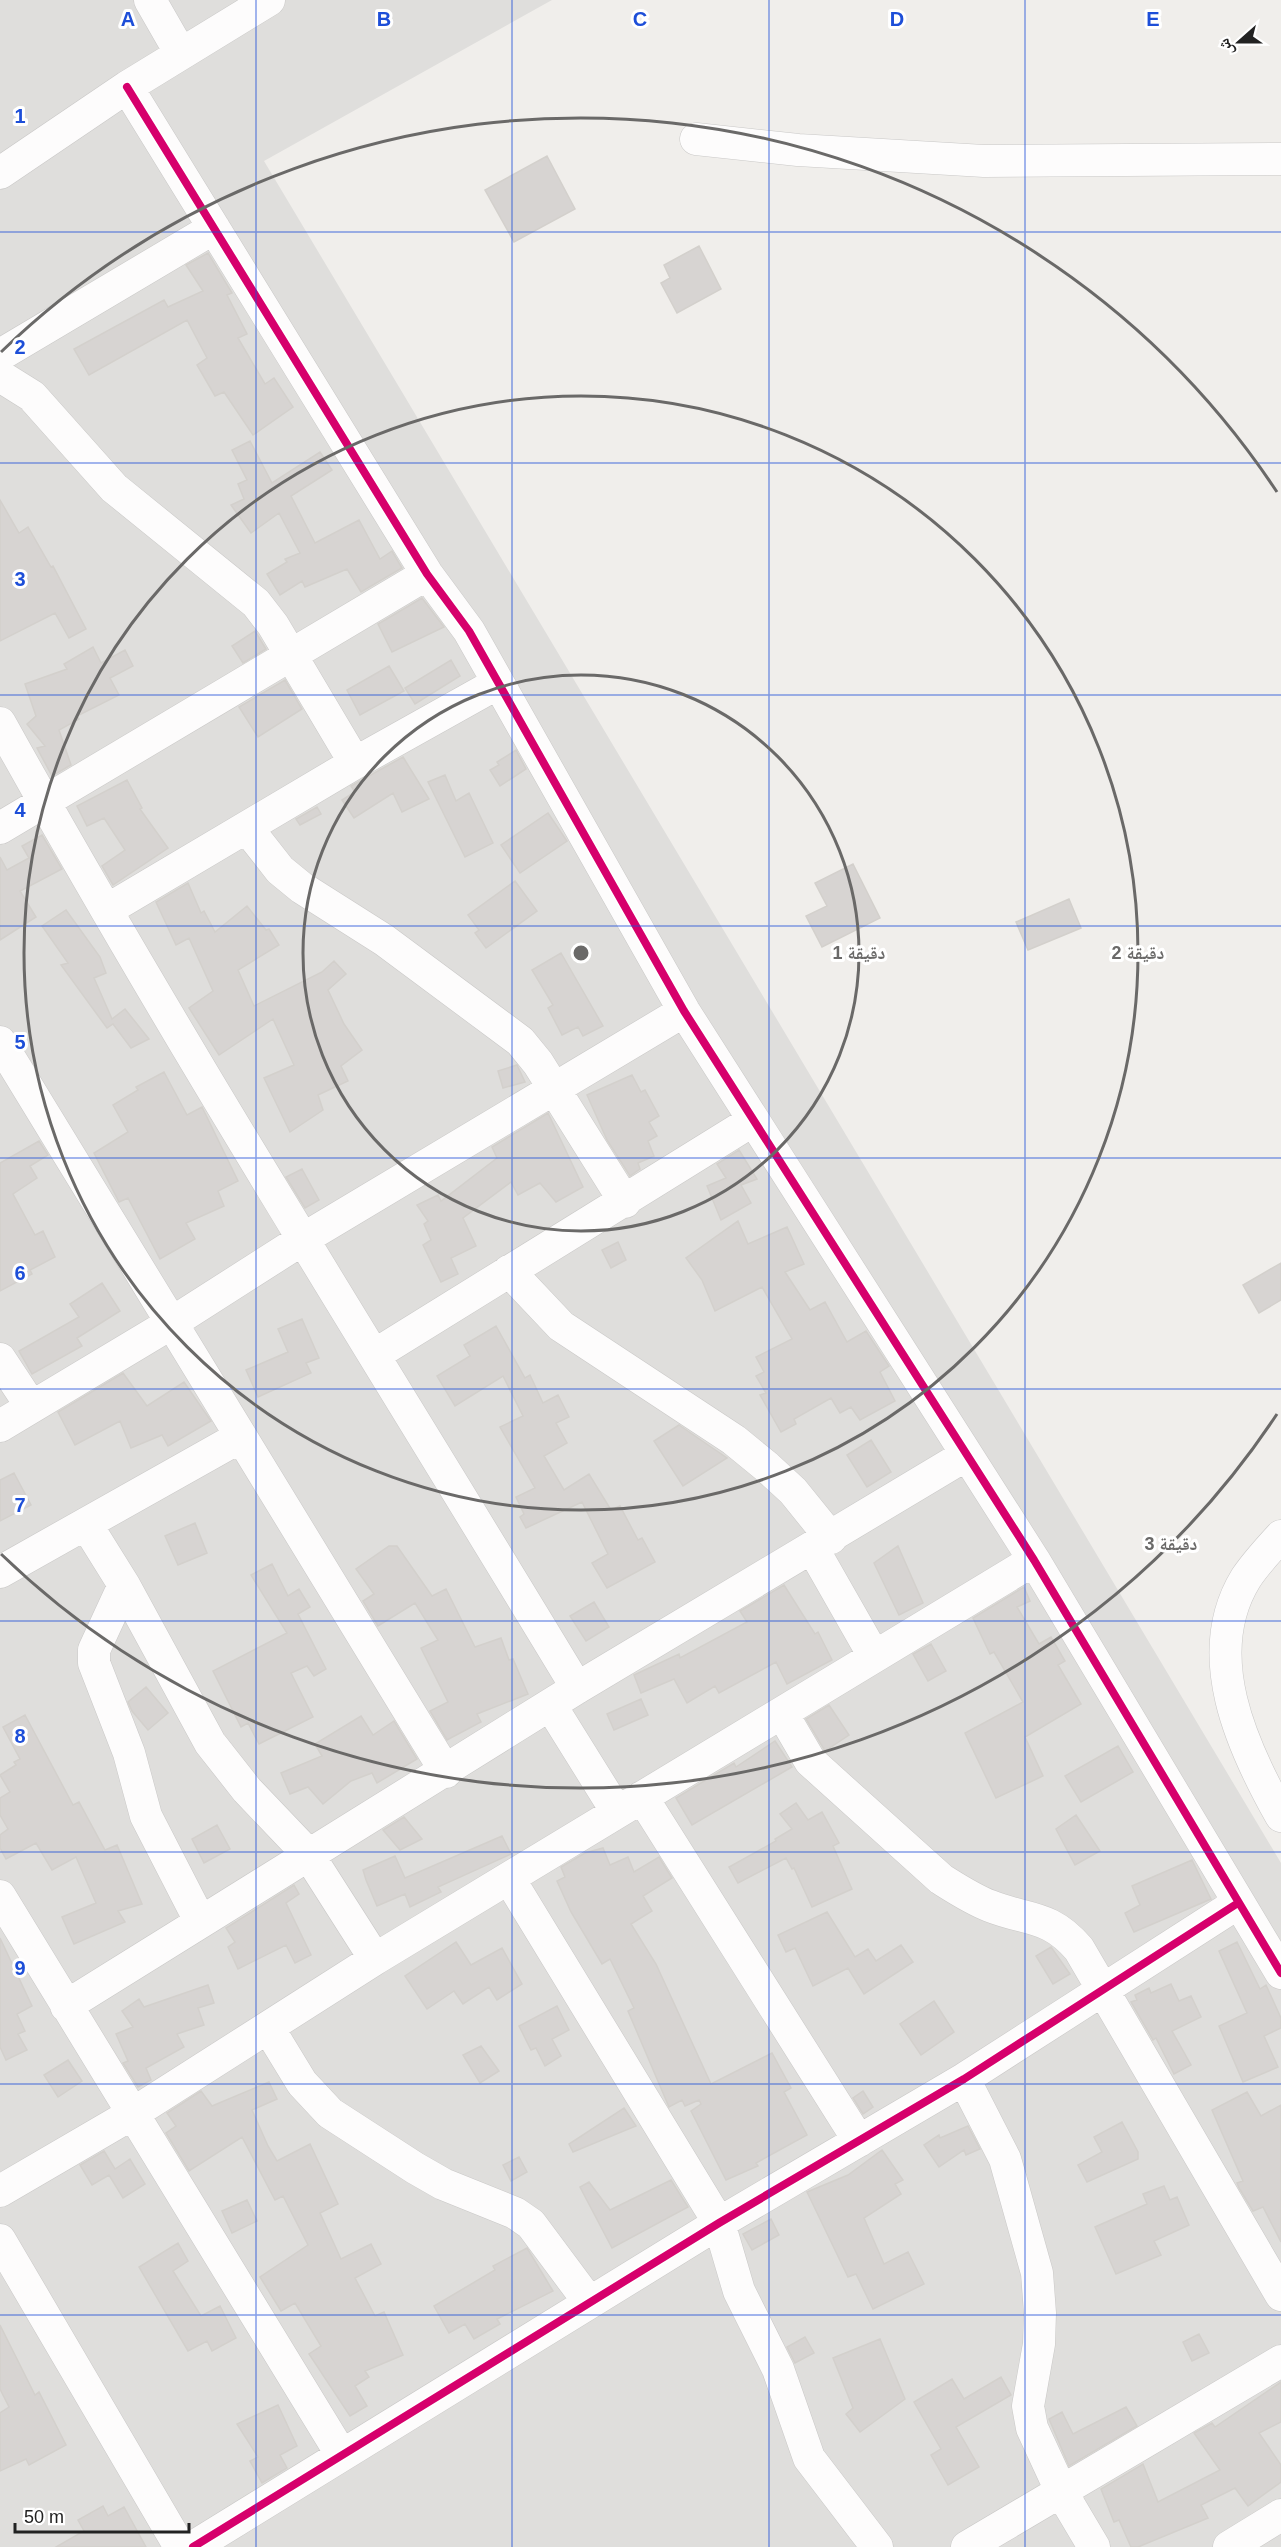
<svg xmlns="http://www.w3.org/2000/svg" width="1281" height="2547" viewBox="0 0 1281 2547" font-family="Arial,'Noto Naskh Arabic',sans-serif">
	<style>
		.residential { fill: #dfdedc }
		.building { fill: #d7d4d2; stroke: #d3d0cc; stroke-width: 1.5 }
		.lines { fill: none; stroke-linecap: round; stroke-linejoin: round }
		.minor-casing { stroke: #c9c8c7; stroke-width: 33 }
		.minor { stroke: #fdfcfc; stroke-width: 32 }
		.cycleway-casing { stroke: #fff; stroke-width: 11 }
		.cycleway { stroke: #d6006c; stroke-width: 8 }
		.grid { fill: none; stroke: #1d4ed8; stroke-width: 1.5; stroke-opacity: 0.55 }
		.ring { fill: none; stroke: #6a6968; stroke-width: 3 }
		.grid-label { font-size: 20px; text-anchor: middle; font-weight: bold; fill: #1d4ed8; stroke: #fff; stroke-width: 6; stroke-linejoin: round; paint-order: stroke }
		.centre { fill: #6a6968; stroke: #fff; stroke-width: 3 }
		.ring-label { font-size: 18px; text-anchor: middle; font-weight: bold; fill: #6a6968; stroke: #fff; stroke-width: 6; stroke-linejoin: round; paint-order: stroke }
	</style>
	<rect width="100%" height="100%" fill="#f0eeeb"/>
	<path class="residential" d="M0 0H552L264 161 1281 1863V2547H0Z"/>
	<path class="building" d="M547 156 575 209 514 242 485 190Z
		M699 246 721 289 677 313 661 283 670 278 664 265Z
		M208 253 232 293 227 295 247 334 238 338 265 384 274 378 293 407 253 435 224 392 215 396 197 365 207 358 187 320 89 375 74 349 164 300 168 307 203 291 186 265Z
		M250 441 272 483 320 452 332 470 291 496 315 543 359 520 380 559 392 551 402 568 361 592 347 569 305 587 302 581 280 595 267 574 287 562 285 559 300 553 279 513 251 533 231 505 244 499 238 484 247 480 232 450Z
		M0 500 19 533 28 527 51 567 53 566 86 629 69 638 55 613 0 641Z
		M422 598 444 627 392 652 378 624Z
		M255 631 266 649 243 663 232 646Z
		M93 647 101 663 125 650 133 666 110 678 119 695 77 716 79 719 59 730 71 765 52 776 37 748 45 746 27 724 36 716 25 684 67 669 64 664Z
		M451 660 460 676 415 704 405 688Z
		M389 666 404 691 360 715 347 690Z
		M285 680 302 709 258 737 239 707Z
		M516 750 526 769 500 786 490 770 499 765 497 762Z
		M403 757 429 799 402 812 393 793 354 818 342 800 355 792 351 786Z
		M445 775 456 801 469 793 493 843 465 857 428 782Z
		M127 780 142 808 140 809 168 848 113 885 102 866 125 850 104 818 87 826 77 806Z
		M317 807 321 814 300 825 296 819Z
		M548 813 567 841 520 873 501 845Z
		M42 835 62 869 20 891 36 917 0 940V857L7 870 29 858 22 846Z
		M853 864 880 918 822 947 806 916 827 906 815 883Z
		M515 881 537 911 486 948 475 933 479 930 468 915Z
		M188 883 201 913 204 911 215 932 247 906 266 930 269 929 279 945 238 970 254 1006 322 972 334 961 346 974 328 990 344 1024 362 1050 341 1066 348 1081 318 1095 323 1110 290 1132 264 1078 294 1065 273 1019 219 1055 189 1008 213 991 189 938 176 945 156 902Z
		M1069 899 1081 928 1028 950 1016 922Z
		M66 910 100 957 106 973 94 978 112 1019 125 1009 149 1039 131 1048 113 1024 107 1028 61 965 68 963 42 926Z
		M561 953 603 1026 583 1036 578 1027 562 1035 548 1008 553 1005 532 970Z
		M517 1065 525 1082 503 1088 498 1071Z
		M164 1072 187 1115 202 1107 238 1181 218 1191 224 1206 186 1223 195 1239 160 1259 128 1198 119 1202 94 1153 128 1132 113 1105 138 1090 136 1087Z
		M632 1075 641 1092 645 1090 659 1116 649 1122 657 1136 648 1141 654 1156 638 1163 640 1169 630 1176 607 1140 587 1095Z
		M548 1113 583 1187 556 1202 540 1183 518 1195 511 1182 463 1218 476 1246 451 1258 458 1274 441 1282 423 1245 431 1240 424 1224 428 1221 417 1205 438 1195 441 1201 497 1158 492 1147Z
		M39 1141 48 1155 30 1166 37 1178 13 1194 35 1235 43 1231 55 1257 30 1270 32 1274 0 1291V1163Z
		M739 1150 757 1179 741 1185 751 1203 721 1220 707 1186 726 1178 717 1164Z
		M302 1169 319 1200 305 1208 286 1177Z
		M738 1221 748 1244 787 1227 804 1264 785 1272 810 1310 825 1302 847 1342 866 1331 889 1366 880 1372 895 1401 860 1420 851 1407 840 1413 831 1398 794 1419 796 1424 781 1432 760 1395 766 1393 756 1376 764 1372 756 1357 792 1339 762 1287 715 1311 702 1280 686 1258Z
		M618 1242 626 1260 611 1268 602 1250Z
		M1281 1263V1300L1259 1313 1243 1285Z
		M102 1283 120 1311 77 1338 82 1346 32 1374 19 1351 79 1317 70 1304Z
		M302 1319 319 1358 306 1363 311 1373 258 1397 246 1370 288 1352 278 1329Z
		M496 1326 525 1378 530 1375 543 1403 558 1395 569 1417 556 1423 567 1443 544 1456 564 1490 589 1474 611 1510 620 1506 638 1540 642 1538 655 1562 607 1588 592 1563 608 1554 582 1502 526 1528 520 1517 524 1514 516 1497 535 1488 500 1427 523 1416 503 1376 455 1406 437 1376 470 1356 464 1345Z
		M123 1373 147 1406 184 1382 211 1421 168 1446 162 1435 131 1448 120 1421 75 1445 58 1412Z
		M679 1425 727 1458 683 1486 654 1441Z
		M871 1440 891 1472 867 1487 847 1455Z
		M14 1473 31 1505 0 1521V1480Z
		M195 1523 207 1553 178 1565 165 1536Z
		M389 1546H397L432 1596 446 1589 475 1647 501 1638 509 1660 513 1659 528 1694 477 1714 481 1722 447 1740 430 1711 448 1702 421 1648 438 1640 415 1603 378 1626 363 1601 374 1594 356 1569Z
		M898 1546 923 1603 899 1615 874 1563Z
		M272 1564 288 1596 299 1589 310 1607 298 1614 326 1669 314 1676 307 1666 291 1673 313 1717 259 1744 248 1723 241 1727 213 1671 287 1633 251 1575Z
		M784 1585 815 1634 818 1632 832 1660 787 1684 776 1662 719 1693 715 1686 687 1703 674 1679 641 1693 634 1675 679 1654 680 1658 747 1622 740 1611Z
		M1024 1587 1030 1601 1017 1607 1039 1644 1051 1637 1065 1661 1058 1665 1081 1704 1025 1737 1043 1776 996 1798 965 1733 1023 1702 994 1652 990 1654 973 1618Z
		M594 1602 609 1627 586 1641 570 1616Z
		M931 1644 946 1671 928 1681 913 1654Z
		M146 1687 168 1713 148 1730 132 1711 128 1702Z
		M641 1699 648 1715 614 1730 607 1714Z
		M829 1705 849 1735 825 1751 806 1719Z
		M25 1715 73 1805 79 1802 105 1850 117 1845 142 1904 118 1911 125 1922 74 1944 62 1917 96 1903 76 1857 52 1870 36 1843 6 1859 0 1848V1835L8 1829 0 1815V1798L10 1792 0 1775 16 1765 14 1762 20 1759 3 1727Z
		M361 1716 373 1735 394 1721 417 1759 377 1783 372 1773 351 1781 323 1804 308 1787 290 1794 281 1773 322 1756 315 1744Z
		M775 1741 792 1767 692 1825 676 1798 734 1763 736 1767Z
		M1118 1746 1133 1772 1081 1802 1065 1776Z
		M796 1803 808 1820 822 1812 839 1843 833 1846 852 1889 812 1907 794 1868 792 1869 786 1858 738 1883 729 1867 776 1841 775 1839 792 1829 780 1814Z
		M1076 1815 1100 1851 1075 1865 1056 1829Z
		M404 1817 422 1839 400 1850 383 1830Z
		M217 1825 230 1849 204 1863 192 1839Z
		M502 1836 511 1854 438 1887 441 1892 410 1907 405 1894 377 1906 366 1880 363 1870 395 1856 405 1878Z
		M603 1848 610 1865 628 1857 634 1872 659 1857 672 1878 643 1896 652 1911 631 1924 656 1964 711 2084 772 2053 791 2088 784 2092 807 2135 756 2163 758 2166 726 2180 691 2111 701 2104 699 2100 685 2106 682 2100 669 2107 628 2011 634 2008 610 1959 602 1964 571 1912 557 1881 565 1877 561 1867 585 1853Z
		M1192 1860 1211 1899 1134 1932 1125 1913 1140 1905 1132 1886Z
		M294 1885 299 1894 286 1903 311 1955 295 1963 286 1945 238 1969 228 1947 235 1942 226 1928Z
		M827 1912 855 1957 868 1949 876 1961 901 1945 913 1962 864 1994 848 1968 813 1986 795 1948 786 1952 778 1935Z
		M0 1938 32 2006 17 2014 25 2031 18 2034 27 2050 6 2060 0 2047Z
		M456 1942 471 1965 502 1948 522 1984 497 2000 489 1987 463 2004 454 1991 427 2009 405 1976Z
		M1237 1942 1260 1989 1266 1985 1281 2018V2028L1264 2036 1278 2067 1243 2082 1219 2026 1247 2013 1219 1951Z
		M1051 1947 1070 1974 1053 1984 1036 1956Z
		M1171 1984 1179 2001 1191 1996 1201 2017 1172 2031 1191 2065 1174 2074 1156 2038 1153 2040 1131 2002 1137 2000 1135 1995 1149 1988 1151 1993Z
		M208 1985 214 2003 198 2008 204 2025 177 2034 184 2047 146 2068 151 2080 138 2087 123 2063 128 2061 116 2034 133 2027 122 2011 139 1999 144 2007Z
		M934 2001 954 2032 921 2055 900 2024Z
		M557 2006 569 2030 552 2039 561 2056 545 2066 536 2048 531 2050 519 2026Z
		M481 2046 499 2071 480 2083 463 2055Z
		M68 2060 82 2081 58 2097 44 2075Z
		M269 2082 277 2099 252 2110 268 2146 277 2161 310 2144 338 2204 320 2213 341 2259 371 2244 381 2264 355 2278 375 2316 384 2312 403 2355 365 2371 369 2377 355 2386 367 2406 350 2416 309 2354 321 2346 295 2303 281 2311 260 2277 308 2245 283 2196 275 2200 242 2137 189 2171 166 2133 176 2126 167 2113 201 2091 212 2106Z
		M863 2091 873 2107 863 2114 853 2098Z
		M1247 2092 1261 2116 1281 2105V2242L1263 2207 1253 2211 1239 2188 1237 2183 1243 2181 1212 2110Z
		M624 2108 636 2126 573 2152 569 2144Z
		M1122 2122 1138 2152V2159L1087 2182 1078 2165 1102 2152 1094 2137Z
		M968 2126 980 2149 966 2155 964 2150 939 2167 924 2145 939 2135 940 2138Z
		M882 2150 903 2180 895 2184 901 2194 864 2218 884 2264 908 2252 924 2284 873 2309 856 2274 848 2277 807 2192 848 2175Z
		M104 2151 115 2169 130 2159 145 2184 123 2198 109 2175 92 2185 80 2165Z
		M519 2157 527 2172 511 2181 503 2165Z
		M671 2180 688 2207 612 2248 580 2187 589 2182 610 2210Z
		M1164 2186 1170 2200 1177 2197 1189 2225 1154 2241 1161 2255 1116 2274 1095 2227 1147 2204 1143 2194Z
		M247 2200 257 2221 232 2233 222 2211Z
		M771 2219 779 2235 752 2250 743 2234Z
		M178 2243 188 2261 173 2271 201 2316 220 2306 236 2338 212 2351 207 2341 188 2351 139 2267Z
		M527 2248 553 2291 497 2319 500 2324 474 2339 465 2324 449 2333 434 2306 495 2270 493 2266Z
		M0 2325 35 2395 39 2392 66 2445 29 2465 26 2459 0 2471V2413L9 2407 0 2389Z
		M1199 2334 1209 2353 1192 2361 1183 2342Z
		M805 2337 814 2353 795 2363 787 2347Z
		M880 2339 905 2399 860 2432 846 2414 853 2408 833 2358Z
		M1001 2377 1011 2395 956 2427 979 2467 948 2485 931 2455 941 2449 914 2402 952 2379 964 2399Z
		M1281 2382V2422L1259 2433 1281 2465V2482L1248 2506 1235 2488 1201 2505 1208 2518 1138 2547H1131L1119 2520 1114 2522 1101 2489 1143 2464 1158 2502 1220 2470 1194 2433 1212 2423 1215 2427Z
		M278 2405 297 2446 280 2455 287 2468 262 2483 250 2461 258 2457 237 2424Z
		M1126 2407 1137 2426 1069 2466 1049 2419 1062 2412 1073 2434Z
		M103 2506 108 2516 124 2507 146 2547H56L84 2531 78 2520Z"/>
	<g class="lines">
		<g class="minor-casing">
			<path id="minor" d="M150 0 181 54
				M127 87 427 574 469 631 684 1011 1034 1560 1281 1973
				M696 139 798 150 984 161 1281 159
				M0 173 127 87 269 0
				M0 355 214 228
				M0 376 32 396 114 488 256 603 273 625 355 763
				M0 723C182 1051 383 1367 577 1688
				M0 828 427 574
				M247 828 280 870 302 888 384 940 520 1041 538 1063 625 1202
				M107 910 355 763 498 683
				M0 1042 446 1772
				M509 1271 561 1326 734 1440 767 1467 793 1491 831 1538
				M376 1354 752 1121
				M0 1359 31 1406
				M0 1426 170 1324 303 1239 684 1011
				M86 1524 124 1585 210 1743 247 1790 308 1854 375 1959
				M1281 1536C1269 1549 1256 1563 1246 1578 1199 1654 1242 1747 1281 1816
				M813 1549 874 1656
				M0 1572 240 1437
				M124 1585 94 1650V1663L129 1753 146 1816 200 1921
				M551 1706 617 1812
				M782 1713 810 1761 941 1879C957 1889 972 1899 990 1906 1028 1921 1049 1914 1079 1949L1281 2295
				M642 1797 859 2141
				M510 1880 719 2223 739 2291 778 2369 809 2458 877 2547
				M0 1896 341 2454
				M66 2006 577 1688 966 1455
				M269 2029 302 2083 330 2113 415 2168 443 2184 515 2213 531 2224 589 2302
				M964 2079 1005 2159 1037 2273 1040 2313 1039 2344 1028 2406 1032 2428 1062 2493 1094 2547
				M0 2191 132 2114 375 1959 1034 1560
				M0 2240 180 2547
				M193 2547 719 2223 964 2079 1238 1903
				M967 2547 1281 2361
				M1229 2547 1281 2515"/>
		</g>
		<use href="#minor" class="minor"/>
		<g class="cycleway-casing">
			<path id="cycleway" d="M127 87 427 574 469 631 684 1011 1034 1560 1281 1973
				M193 2547 719 2223 964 2079 1238 1903"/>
		</g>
		<use href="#cycleway" class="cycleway"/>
	</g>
	<path class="grid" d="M256 0V2547M512 0V2547M769 0V2547M1025 0V2547M0 232H1281M0 463H1281M0 695H1281M0 926H1281M0 1158H1281M0 1389H1281M0 1621H1281M0 1852H1281M0 2084H1281M0 2315H1281"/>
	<g class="ring">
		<circle cx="581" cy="953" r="278"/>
		<circle cx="581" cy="953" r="557"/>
		<path d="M1277 1414A835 835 0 0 1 1 1554M1 352A835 835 0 0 1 1277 492"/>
	</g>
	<g class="grid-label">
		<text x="128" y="26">A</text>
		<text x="384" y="26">B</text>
		<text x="640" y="26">C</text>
		<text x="897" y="26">D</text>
		<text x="1153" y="26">E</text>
		<text x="20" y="123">1</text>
		<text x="20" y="354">2</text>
		<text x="20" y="586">3</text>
		<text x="20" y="817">4</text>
		<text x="20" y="1049">5</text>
		<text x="20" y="1280">6</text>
		<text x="20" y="1512">7</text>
		<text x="20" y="1743">8</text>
		<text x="20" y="1975">9</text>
	</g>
	<circle cx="581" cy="953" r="9" class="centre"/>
	<g class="ring-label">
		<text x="859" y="959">1 دقيقة</text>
		<text x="1138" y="959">2 دقيقة</text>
		<text x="1171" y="1550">3 دقيقة</text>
	</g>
	<g transform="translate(1239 42) rotate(249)" stroke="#ffffff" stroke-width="4.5" paint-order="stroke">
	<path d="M0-4.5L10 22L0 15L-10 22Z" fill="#222222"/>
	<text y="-9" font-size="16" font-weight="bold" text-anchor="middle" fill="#222222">ش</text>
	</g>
	<path d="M15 2523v9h174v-9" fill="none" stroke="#222222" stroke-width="3"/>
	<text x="24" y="2523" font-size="18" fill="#222222" stroke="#ffffff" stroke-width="4.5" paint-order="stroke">50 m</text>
</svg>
